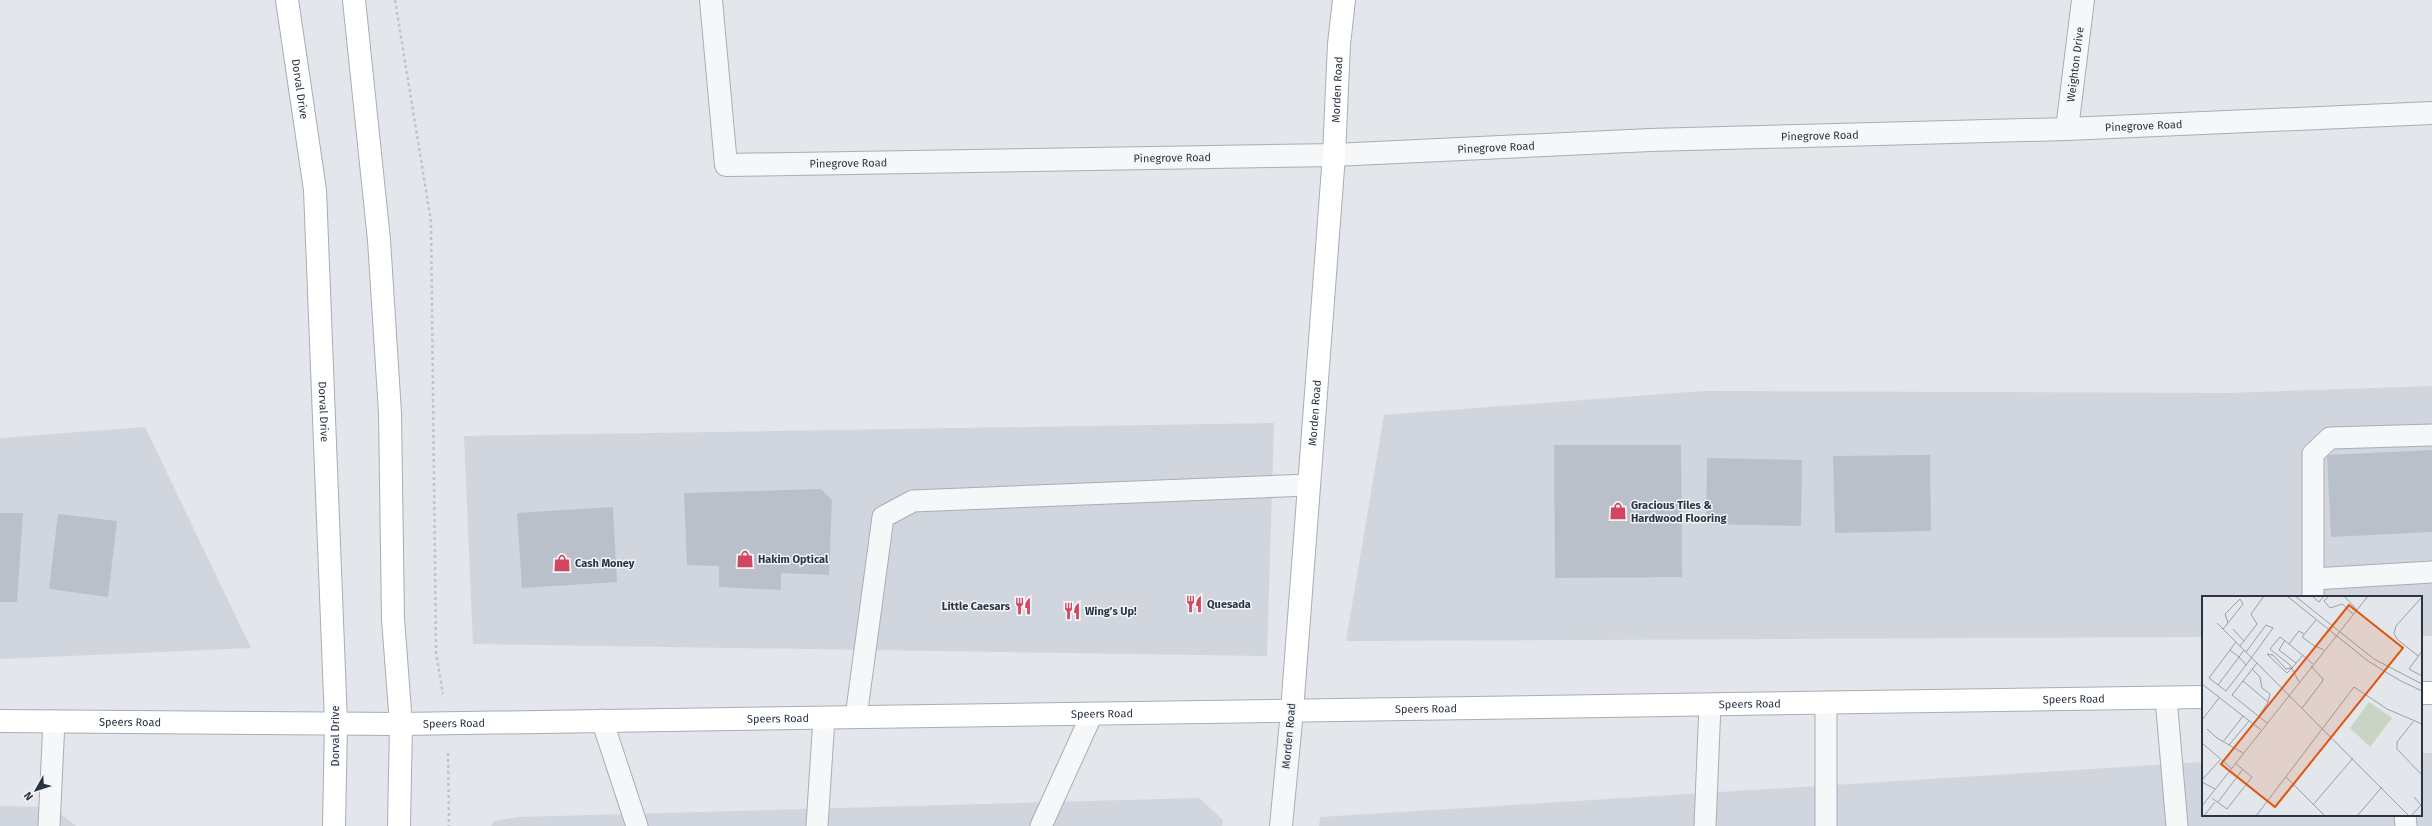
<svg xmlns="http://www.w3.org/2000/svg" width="2432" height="826" viewBox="0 0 2432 826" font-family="'Fira Sans',sans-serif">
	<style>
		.built { fill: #d1d5dd }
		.building { fill: #bac0c9 }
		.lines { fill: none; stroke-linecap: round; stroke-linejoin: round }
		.lane-casing { stroke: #a8adb6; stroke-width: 23 }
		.street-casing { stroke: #a8adb6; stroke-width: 24 }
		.secondary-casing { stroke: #a8adb6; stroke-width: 24 }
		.path { stroke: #c1c4ca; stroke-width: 2.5; stroke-dasharray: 3 3; stroke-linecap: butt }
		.lane { stroke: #f6f7f9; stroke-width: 21 }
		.street { stroke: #f6f7f9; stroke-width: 22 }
		.secondary { stroke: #fff; stroke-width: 22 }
		.labels { text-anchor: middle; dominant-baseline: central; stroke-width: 3; stroke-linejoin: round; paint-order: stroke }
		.street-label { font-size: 11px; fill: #2a3444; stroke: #f3f5f8 }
		.poi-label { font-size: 11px; font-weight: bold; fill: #2a3444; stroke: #f3f5f8; text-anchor: start }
		.inset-road { fill: none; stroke: #999fa8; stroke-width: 1 }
		.view { fill: #de570f; fill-opacity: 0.15; stroke: #de570f; stroke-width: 2 }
		.inset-edge { fill: none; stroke: #2a3444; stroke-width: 2 }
	</style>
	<rect width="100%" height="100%" fill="#e3e6eb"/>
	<path class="built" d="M2432 386V636H2421V597H2203V637L1346 641 1384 415 1703 391 2229 393Z
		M1274 423 1267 656 473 644 464 436Z
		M145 427 251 648 0 659V438Z
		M2421 753H2432V826H1319L1320 817 2203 762V815H2421Z
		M1199 798 1223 820 1222 826H491L495 821 519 817Z
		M0 806 52 807 76 826H0Z"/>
	<path class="building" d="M1554 445H1681L1682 577 1555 578Z
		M2432 450V532L2331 537 2327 455Z
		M1930 455 1931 531 1835 533 1833 456Z
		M1707 458 1802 460 1801 526 1706 524Z
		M821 489 832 500 829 575 781 573V590L719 587V566L687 565 684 493Z
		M613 507 617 582 522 588 517 513Z
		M0 513H23L17 602H0Z
		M58 514 117 521 108 597 49 589Z"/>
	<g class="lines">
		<g class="lane-casing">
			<path id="lane" d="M2313 579 2432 572
				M2313 597V454L2330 438 2432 435
				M2166 698 2177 826
				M856 717 883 517 913 501 1309 485
				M602 720 637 826
				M2405 815 2406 826
				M49 826 54 721
				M817 826 824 718
				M1041 826 1092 714
				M1705 826 1710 705
				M1826 826V703"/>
		</g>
		<g class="street-casing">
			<g id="street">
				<path id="s1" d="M711 0 726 165 1334 155 1650 140 2067 129 2432 113"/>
				<path id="s2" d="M2067 129 2083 0"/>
				<path d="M1281 826 1292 711"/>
			</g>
		</g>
		<g class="secondary-casing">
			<g id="secondary">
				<path id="s3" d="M287 0 315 190 336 722 334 826"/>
				<path d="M354 0 379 240 390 413 393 619 401 724 399 826"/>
				<path d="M2421 693H2432"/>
				<path id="s4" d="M1292 711 1334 155 1339 44 1344 0"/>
				<path id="s5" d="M0 721 401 724 2203 697"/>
			</g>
		</g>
		<path class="path" d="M395 0 431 221 436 653 443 694
			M448 753 449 826"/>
		<use href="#lane" class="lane"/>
		<use href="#street" class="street"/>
		<use href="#secondary" class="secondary"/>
	</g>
	<defs>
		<g id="shop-bare" transform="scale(1.38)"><path d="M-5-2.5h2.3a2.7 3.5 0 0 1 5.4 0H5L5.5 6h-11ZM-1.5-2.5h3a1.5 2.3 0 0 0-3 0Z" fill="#d1475f" stroke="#f3f5f8" stroke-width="2.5" paint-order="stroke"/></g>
		<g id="restaurant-bare" transform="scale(1.38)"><path d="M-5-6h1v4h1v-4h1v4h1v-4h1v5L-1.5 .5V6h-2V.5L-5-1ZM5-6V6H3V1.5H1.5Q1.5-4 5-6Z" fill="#d1475f" stroke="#f3f5f8" stroke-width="2.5" paint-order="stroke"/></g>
	</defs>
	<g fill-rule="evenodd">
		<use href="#shop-bare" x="1618" y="511"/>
		<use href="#shop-bare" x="745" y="559"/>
		<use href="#shop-bare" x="562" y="563"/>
		<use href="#restaurant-bare" x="1194" y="604"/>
		<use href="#restaurant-bare" x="1023" y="606"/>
		<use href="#restaurant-bare" x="1072" y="611"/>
	</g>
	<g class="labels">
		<g class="street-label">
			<text stroke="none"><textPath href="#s2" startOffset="65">Weighton Drive</textPath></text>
			<text stroke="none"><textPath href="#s3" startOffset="90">Dorval Drive</textPath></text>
			<text stroke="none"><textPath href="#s4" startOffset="623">Morden Road</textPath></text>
			<text stroke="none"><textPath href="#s1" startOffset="1584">Pinegrove Road</textPath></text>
			<text stroke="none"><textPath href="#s1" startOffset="1260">Pinegrove Road</textPath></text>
			<text stroke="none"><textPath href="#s1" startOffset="936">Pinegrove Road</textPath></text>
			<text stroke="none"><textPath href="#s1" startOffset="612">Pinegrove Road</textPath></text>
			<text stroke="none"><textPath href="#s1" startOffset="288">Pinegrove Road</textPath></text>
			<text stroke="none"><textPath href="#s3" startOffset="414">Dorval Drive</textPath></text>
			<text stroke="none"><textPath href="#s4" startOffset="299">Morden Road</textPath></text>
			<text stroke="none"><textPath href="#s5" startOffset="2074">Speers Road</textPath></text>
			<text stroke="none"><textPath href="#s5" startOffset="1750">Speers Road</textPath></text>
			<text stroke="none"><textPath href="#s5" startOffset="1426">Speers Road</textPath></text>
			<text stroke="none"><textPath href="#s5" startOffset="1102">Speers Road</textPath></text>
			<text stroke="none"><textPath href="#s5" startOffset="778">Speers Road</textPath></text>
			<text stroke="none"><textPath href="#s5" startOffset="130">Speers Road</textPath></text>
			<text stroke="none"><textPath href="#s5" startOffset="454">Speers Road</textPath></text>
			<text transform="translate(335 736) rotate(-90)">Dorval Drive</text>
			<text transform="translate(1289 736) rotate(-85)">Morden Road</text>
		</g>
		<g class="poi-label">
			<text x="1631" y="505">Gracious Tiles &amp;<tspan x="1631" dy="13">Hardwood Flooring</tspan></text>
			<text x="758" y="559">Hakim Optical</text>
			<text x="575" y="563">Cash Money</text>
			<text x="1207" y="604">Quesada</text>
			<text x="1010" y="606" text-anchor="end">Little Caesars</text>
			<text x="1085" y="611">Wing’s Up!</text>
		</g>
	</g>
	<g transform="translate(2202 596)">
		<rect width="220" height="220" fill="#e3e6eb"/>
		<path d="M167 106 190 122 168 151 148 132Z" fill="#c9d5c4"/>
		<path class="inset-road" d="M85 0 166 65 197 84 220 95M93 0 172 63 220 88M110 0 117 6 122 0M127 0 122 5 128 12 140 8 151 18M142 0 155 14M114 24 100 41 111 49 122 54M15 27 207 220M21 33 26 27 41 8 38 3 23 18 26 27M31 33 42 45M102 38 97 35 87 48 111 68M83 44 77 54 94 67M34 46 7 82 24 95 44 69M87 48 78 41 68 53 88 69 97 86M38 50 55 28 49 18 62 0M42 54 37 61 44 69 71 32 64 29 44 56M220 55 207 73 220 80M216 60 195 43 192 37 194 30 220 1M55 67 30 99 65 127M90 72 84 73 71 59 65 58 85 77 90 72 101 59M50 73 58 81 60 92 68 98 66 106M41 85 66 106 57 120M0 88 59 134M16 89 37 61 28 54M100 112 120 86 121 83 109 70M0 124 17 102M211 126 195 146V153L220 179M5 133 15 142 41 157M21 146 41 120M0 147 29 172M27 149 47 125M84 181 123 220M0 184 18 164M0 186 13 193M10 202 25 213 50 181 33 167M16 206 41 173M111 209 151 162M0 210 166 0M2 220 13 206M54 220 152 91 185 113 220 128M155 220 180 191M209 220 219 209 212 201"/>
		<path class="view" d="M147 9 201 52 73 211 19 168Z"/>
		<rect width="220" height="220" class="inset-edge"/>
	</g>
	<g transform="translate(36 790) rotate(231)" stroke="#f3f5f8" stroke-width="3" paint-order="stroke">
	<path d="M0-3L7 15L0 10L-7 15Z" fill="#2a3444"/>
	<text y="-6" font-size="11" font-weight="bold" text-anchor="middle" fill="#2a3444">N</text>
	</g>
</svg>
